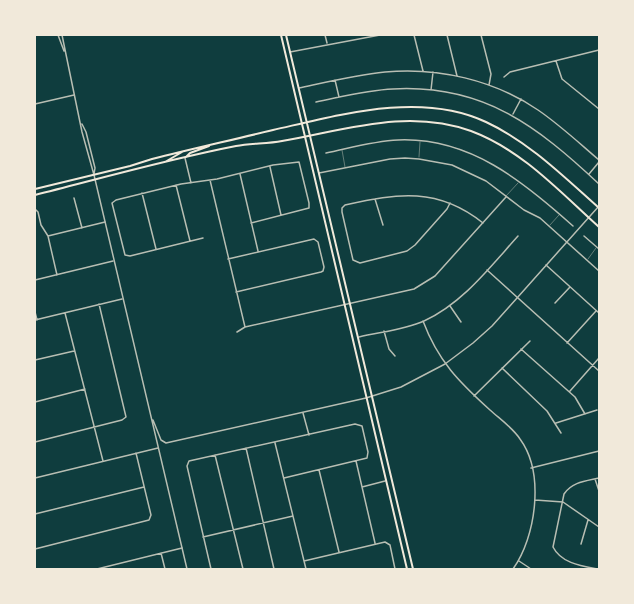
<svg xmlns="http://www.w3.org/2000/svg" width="634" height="604" viewBox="0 0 634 604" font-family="Georgia,serif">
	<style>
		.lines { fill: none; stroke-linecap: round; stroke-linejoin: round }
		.service { stroke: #b8beb3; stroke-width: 0.5 }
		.minor { stroke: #b8beb3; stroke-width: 1.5 }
		.tertiary { stroke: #b8beb3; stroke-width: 1.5 }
		.secondary { stroke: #f1e9da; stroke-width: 2 }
	</style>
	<rect width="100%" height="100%" fill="#0f3d3e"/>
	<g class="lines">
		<path class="service" d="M342 150 345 167
			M419 157 420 142
			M506 196 518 183
			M550 225 559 215
			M588 259 596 248"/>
		<path class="minor" d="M325 35 327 43
			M414 35 423 71
			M447 35 457 76
			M481 35 491 74 489 85
			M290 52 380 35
			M556 61 562 79 599 109
			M504 77 510 72 599 50
			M335 80 339 97
			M299 88C327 82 356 75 385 72 438 67 494 80 538 110 560 125 579 143 599 160
			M431 90 433 72
			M316 102C341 97 367 90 393 89 483 84 537 126 599 184
			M35 104 74 95
			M513 114 521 99
			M326 153C350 148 374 141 398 140 469 137 523 181 573 226
			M185 158 191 183
			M270 167 281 215
			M319 173 390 159 405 158 419 159 452 165 486 181 524 210 540 218 599 271
			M240 174 258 251
			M589 174 599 162
			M210 180 245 327
			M176 185 190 241
			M142 193 156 249
			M74 198 82 228
			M375 199 383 225
			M450 203 447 209 415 245 407 251 360 263 353 260 342 212V208L345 205C398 193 438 187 483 223
			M35 209 38 212 41 225 48 236 57 275
			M48 236 105 222
			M584 236 599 249
			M203 238 130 256 125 255 112 203 116 200 181 184 217 179 273 165 299 162 309 203V208L251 223
			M228 259 314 239 318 242 324 267 323 271 321 272 236 292
			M546 265 599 313
			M487 270 599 371
			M35 280 113 261
			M555 303 570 287
			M450 306 461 322
			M35 312 37 320
			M65 313 103 461
			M35 320 122 299
			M423 321C438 361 459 382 490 410 500 419 513 428 520 439 545 473 536 537 513 569
			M384 331 389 349 395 356
			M237 332 245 327 414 289 435 276 506 197
			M359 337C380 332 404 330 424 321 463 303 490 267 518 236
			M567 343 596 311
			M521 349 575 397 585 414
			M35 360 74 351
			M502 368 547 411 561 433
			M570 391 599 358
			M474 396 530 341
			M35 402 85 389
			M303 413 309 435
			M556 423 597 410
			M35 442 122 420 126 417 99 304
			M275 443 306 569
			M246 448 274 569
			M215 455 243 569
			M356 461 375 543
			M531 468 599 451
			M319 470 339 552
			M35 478 158 448
			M595 479 599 491
			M362 487 385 481
			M535 500 563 502 599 527
			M35 514 144 487
			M203 537 293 516
			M581 544 588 520
			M35 549 149 520 151 515 136 453
			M161 553 165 569
			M304 561 385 542 390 545 395 569
			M519 561 531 569
			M97 569 182 548
			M211 569 187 466 189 461 355 424 362 426 368 452 367 458 284 478
			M597 569C581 566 561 563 553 547L564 494C572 482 586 481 599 478"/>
		<path class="tertiary" d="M58 35 64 51
			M62 35 82 132 94 175 187 569
			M82 124 86 132 95 168 94 174
			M153 420 161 440 166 443 366 398 401 387 445 364 473 343 492 326 599 206"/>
		<path class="secondary" d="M281 35 407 569
			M286 35 413 569
			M186 157 190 153 209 146
			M165 162 182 152
			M35 189 130 166 152 159C192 149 232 140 273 130 339 115 421 91 486 122 529 142 564 177 599 208
			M35 195C102 178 169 159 236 146 251 143 267 144 282 141 345 130 408 108 471 131 522 150 559 191 599 227"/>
	</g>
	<rect width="634" height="604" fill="none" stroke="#f1e9da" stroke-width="72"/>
</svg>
